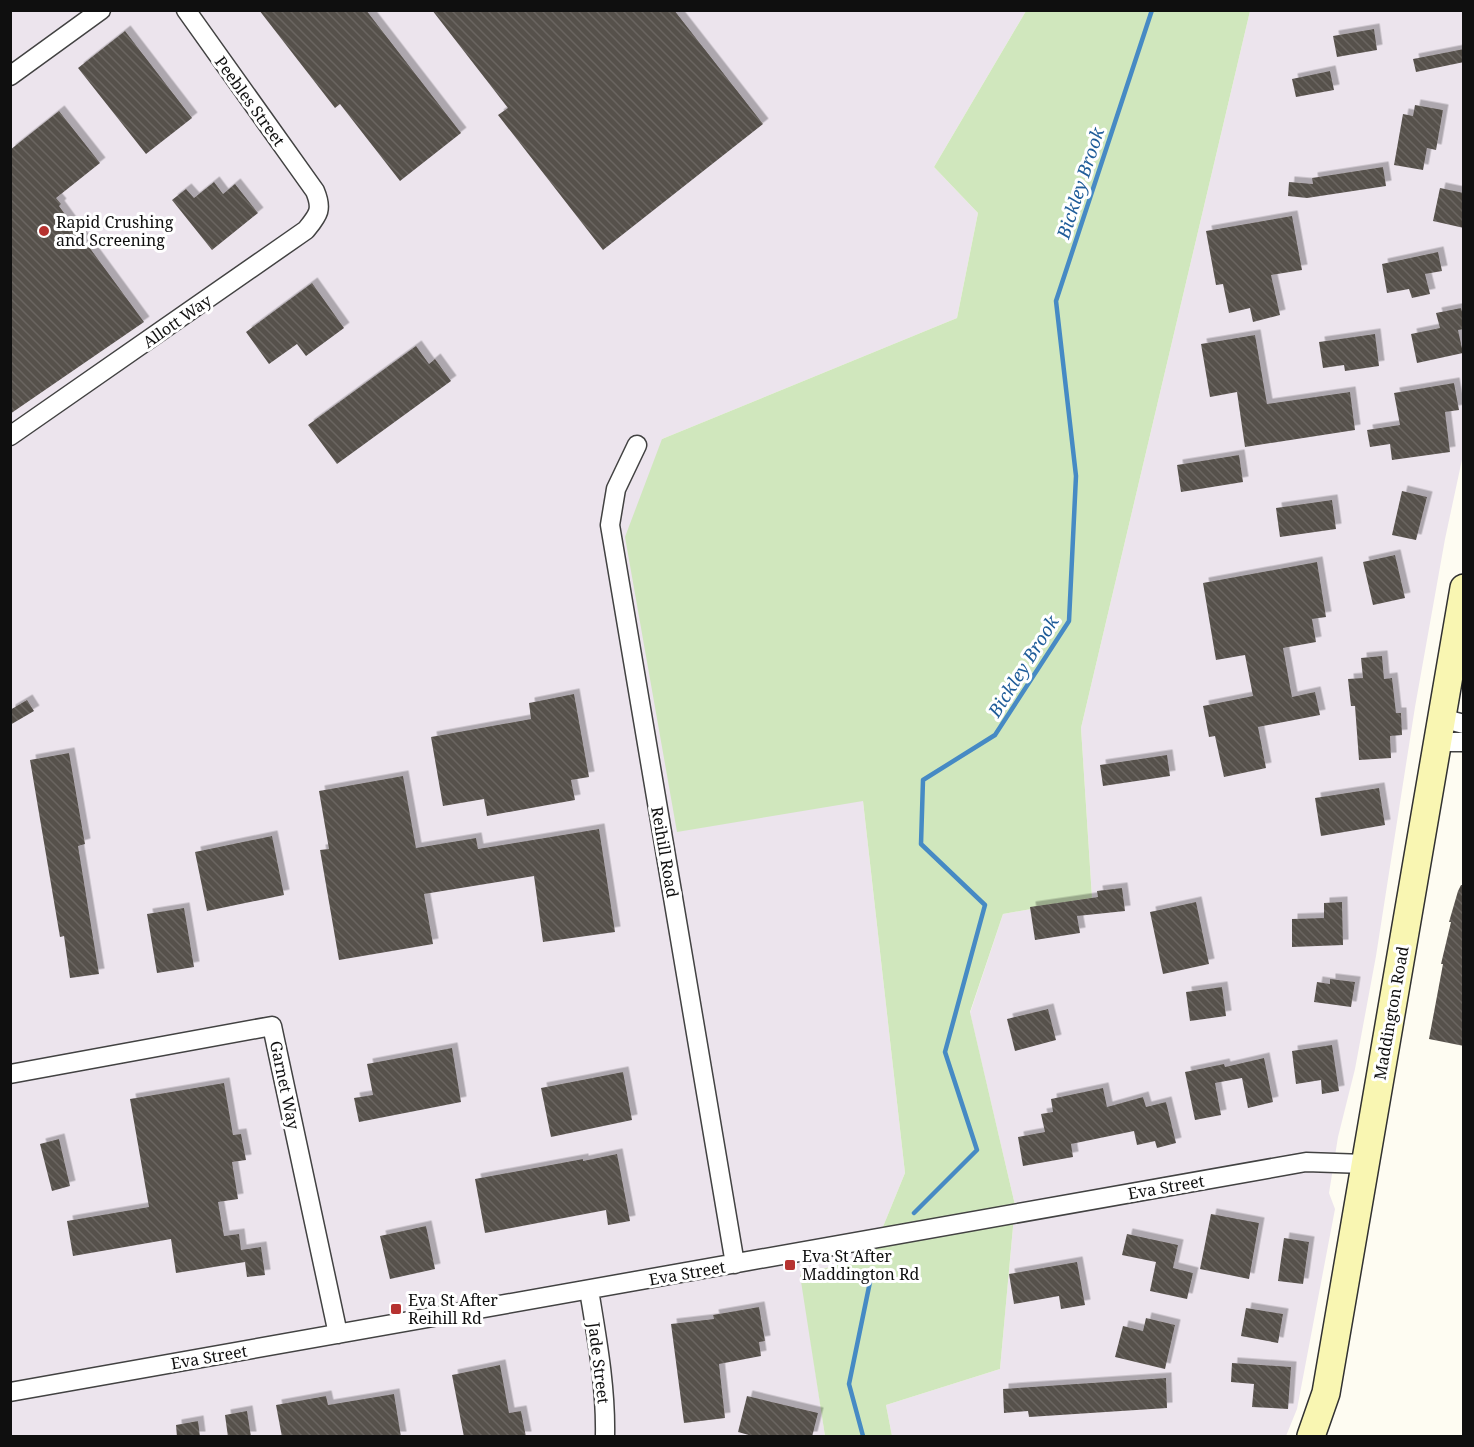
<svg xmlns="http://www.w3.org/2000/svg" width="1474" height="1447" viewBox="0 0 1474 1447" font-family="'Noto Serif',serif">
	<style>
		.industrial { fill: #ece4ed }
		.grass { fill: #d0e7bd }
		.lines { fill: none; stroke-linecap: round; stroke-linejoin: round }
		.stream { stroke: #468ac4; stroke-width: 4.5 }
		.building { fill: url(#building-back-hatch); filter: url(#shadow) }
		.street-casing { stroke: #424242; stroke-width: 21 }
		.secondary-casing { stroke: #313131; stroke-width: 30 }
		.street { stroke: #fff; stroke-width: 18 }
		.secondary { stroke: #f9f6b2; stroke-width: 27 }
		.poi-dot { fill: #b63230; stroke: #fff; stroke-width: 2 }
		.labels { text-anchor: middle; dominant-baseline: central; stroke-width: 6; stroke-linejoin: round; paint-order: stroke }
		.street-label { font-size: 16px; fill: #0f0f0f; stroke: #fff }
		.poi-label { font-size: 16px; fill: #0f0f0f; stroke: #fff; text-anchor: start }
		.water-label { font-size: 18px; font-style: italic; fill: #205d99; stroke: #fff }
	</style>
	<defs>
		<pattern id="building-back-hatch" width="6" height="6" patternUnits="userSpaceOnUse" patternTransform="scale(1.5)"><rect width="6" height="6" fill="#57514c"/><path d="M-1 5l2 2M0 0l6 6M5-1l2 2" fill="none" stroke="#6a6561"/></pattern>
		<filter id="shadow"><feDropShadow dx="5.5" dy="-5.5" stdDeviation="0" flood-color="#0004"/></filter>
	</defs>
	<rect width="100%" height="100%" fill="#fefcf2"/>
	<path class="industrial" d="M10 11H1026L934 167 978 213 957 318 662 439 863 801 905 1173 871 1256 801 1275 825 1436H11Z
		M1250 11H1463V455L1445 539 1415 707 1376 956 1355 1069 1338 1137 1329 1193 1335 1209 1297 1409 1286 1436H892L886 1405 1000 1369 1015 1205 970 1013 1003 914 1092 898 1081 728Z"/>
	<path class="grass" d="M1026 11H1250L1081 728 1092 898 1003 914 970 1012 1015 1205 1000 1369 886 1405 892 1436H825L800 1275 871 1256 905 1173 863 801 677 832 625 537 662 439 957 318 978 213 934 167Z"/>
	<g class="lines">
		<path class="stream" d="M914 1213 977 1150 945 1052 985 905 921 844 923 780 995 735 1069 621 1076 476 1056 301 1152 10
			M863 1436 849 1384 871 1277"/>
	</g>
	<path class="building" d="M259 10H366L461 133 400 181 340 104 335 108Z
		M432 10H674L763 124 603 250 498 115 508 108Z
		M1374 29 1377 50 1337 57 1333 36Z
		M125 31 192 118 146 154 78 68Z
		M1464 49V62L1416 72 1413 59Z
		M1330 71 1334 90 1296 97 1292 79Z
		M1415 105 1443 110 1436 150 1427 148 1423 170 1394 165 1403 114 1413 116Z
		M59 111 100 163 56 198 61 204 59 206 144 322 10 414V150Z
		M1383 167 1386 186 1307 198 1288 196 1289 182 1313 184 1312 178Z
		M214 182 223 194 235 184 258 213 212 250 172 200 186 189 194 198Z
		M1440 188 1464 193V228L1433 221Z
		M1292 216 1302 270 1271 275 1280 315 1253 322 1250 308 1229 313 1223 284 1216 285 1206 231Z
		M1438 252 1442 271 1425 274 1430 294 1412 298 1409 289 1387 293 1382 264Z
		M312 283 344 328 306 356 297 344 269 364 246 332Z
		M1461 308 1464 319V329L1458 330 1463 353 1417 363 1411 334 1440 328 1436 313Z
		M1375 334 1379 366 1345 371 1344 365 1323 368 1319 342Z
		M1255 335 1267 404 1350 392 1355 430 1245 447 1237 392 1210 397 1201 344Z
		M416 346 429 364 435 359 451 381 337 464 308 425Z
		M1454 383 1459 410 1445 412 1450 452 1392 460 1390 444 1370 447 1367 430 1400 425 1394 393Z
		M1239 455 1243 482 1181 492 1177 465Z
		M1402 491 1427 497 1416 540 1392 535Z
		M1332 500 1336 529 1280 537 1276 508Z
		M1395 555 1405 598 1373 605 1363 562Z
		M1317 562 1326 617 1312 619 1316 642 1283 648 1292 697 1315 692 1320 715 1258 727 1266 768 1224 777 1215 736 1209 737 1203 706 1253 696 1245 655 1216 660 1203 583Z
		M1382 656 1384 679 1392 678 1396 713H1401L1402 735 1390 736 1391 758 1359 760 1355 706H1351L1348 679 1363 678 1361 658Z
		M574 694 589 777 571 780 575 800 487 816 484 799 443 806 431 737 531 719 529 703Z
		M27 700 34 711 10 725V710Z
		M69 753 85 844 78 846 99 974 70 978 64 936 60 937 30 760Z
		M1167 755 1170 776 1103 786 1100 765Z
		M403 776 416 848 476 838 478 849 599 829 615 932 543 942 534 876 424 894 433 944 339 960 320 850 329 849 319 791Z
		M1379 788 1385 825 1321 836 1315 798Z
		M272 836 284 895 207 911 195 852Z
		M1461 885H1464V1046L1429 1039 1443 964H1441L1451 922H1449L1458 891Z
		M1122 888 1125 911 1077 916 1080 933 1035 940 1030 907 1098 897 1097 891Z
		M1196 902 1209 964 1163 974 1150 912Z
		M1342 902 1343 945 1292 947V919L1324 918V903Z
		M184 908 194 967 157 973 147 914Z
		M1330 979 1355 982 1351 1007 1314 1002 1317 982 1330 984Z
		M1222 987 1226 1016 1190 1021 1186 992Z
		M1048 1009 1056 1040 1015 1051 1007 1019Z
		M1332 1045 1339 1091 1322 1094 1321 1080 1296 1084 1292 1051Z
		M452 1048 461 1102 359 1122 354 1098 373 1095 367 1064Z
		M1264 1058 1273 1102 1248 1108 1242 1078 1215 1083 1221 1115 1195 1120 1185 1072 1224 1064 1225 1067Z
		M623 1072 632 1120 551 1137 541 1088Z
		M224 1083 233 1135 241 1134 246 1160 232 1162 238 1199 218 1202 224 1236 239 1234 241 1250 261 1247 265 1275 247 1277 245 1262 176 1273 171 1239 73 1256 67 1221 149 1207 130 1099Z
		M1103 1088 1107 1107 1143 1097 1146 1107 1166 1102 1176 1143 1157 1148 1155 1141 1137 1145 1134 1131 1071 1144 1073 1157 1023 1166 1018 1137 1045 1132 1041 1114 1053 1112 1051 1099Z
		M59 1139 70 1186 52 1191 40 1144Z
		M617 1154 630 1221 608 1225 606 1210 485 1233 475 1179 583 1159V1161Z
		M1211 1214 1259 1223 1249 1279 1200 1269Z
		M426 1226 435 1269 390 1279 380 1236Z
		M1127 1234 1178 1245 1173 1268 1193 1273 1187 1299 1150 1291 1156 1262 1122 1255Z
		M1284 1238 1309 1242 1303 1284 1278 1281Z
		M1077 1262 1085 1305 1061 1309 1059 1296 1014 1304 1009 1274Z
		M759 1307 765 1341 759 1342 761 1356 719 1364 725 1418 684 1423 671 1324 714 1319 713 1315Z
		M1246 1308 1283 1314 1278 1343 1241 1336Z
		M1146 1318 1175 1325 1165 1369 1115 1357 1123 1326 1143 1331Z
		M1232 1363 1291 1367 1288 1409 1252 1407 1254 1384 1231 1382Z
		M500 1365 509 1413 521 1411 526 1437H464L452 1375Z
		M1166 1378 1167 1408 1029 1417 1028 1411 1004 1413 1003 1389Z
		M394 1394 401 1437H282L276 1405 326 1396 328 1405Z
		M747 1396 818 1413 812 1437H756L738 1432Z
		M247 1411 251 1437H228L225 1415Z
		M198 1421 200 1437H177L176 1425Z"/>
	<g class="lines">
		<g class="street-casing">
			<path id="street" d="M10 76 101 10
				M10 436 306 230C318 215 323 210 315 191L186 10
				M637 445 616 489 610 525 735 1264
				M1441 718 1464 724
				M1437 742H1464
				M10 1074 272 1026 338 1334
				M589 1290C597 1339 606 1387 605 1436
				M10 1392 1306 1162 1365 1164"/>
		</g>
		<g class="secondary-casing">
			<path id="secondary" d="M1311 1436 1326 1393 1464 588"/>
		</g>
		<use href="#street" class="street"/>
		<use href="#secondary" class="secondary"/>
	</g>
	<g class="poi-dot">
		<circle cx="44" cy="231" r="6"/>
		<rect x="784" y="1259" width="12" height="12" rx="3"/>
		<rect x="390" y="1303" width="12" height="12" rx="3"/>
	</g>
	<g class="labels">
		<g class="street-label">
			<text transform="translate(250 101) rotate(54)">Peebles Street</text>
			<text transform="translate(177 321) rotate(-35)">Allott Way</text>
			<text transform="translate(665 852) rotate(80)">Reihill Road</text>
			<text transform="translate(1391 1013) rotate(-80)">Maddington Road</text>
			<text transform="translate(285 1085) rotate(78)">Garnet Way</text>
			<text transform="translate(1166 1187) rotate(-10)">Eva Street</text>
			<text transform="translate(687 1273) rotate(-10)">Eva Street</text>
			<text transform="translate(209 1357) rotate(-10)">Eva Street</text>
			<text transform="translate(599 1363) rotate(83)">Jade Street</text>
		</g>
		<g class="poi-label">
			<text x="56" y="222">Rapid Crushing<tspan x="56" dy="18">and Screening</tspan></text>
			<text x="802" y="1256">Eva St After<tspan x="802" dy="18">Maddington Rd</tspan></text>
			<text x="408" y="1300">Eva St After<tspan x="408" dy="18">Reihill Rd</tspan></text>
		</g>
		<g class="water-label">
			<text transform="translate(1080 183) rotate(-72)">Bickley Brook</text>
			<text transform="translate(1023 666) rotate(-58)">Bickley Brook</text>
		</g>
	</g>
	<rect width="1474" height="1447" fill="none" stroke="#0f0f0f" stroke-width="24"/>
</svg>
